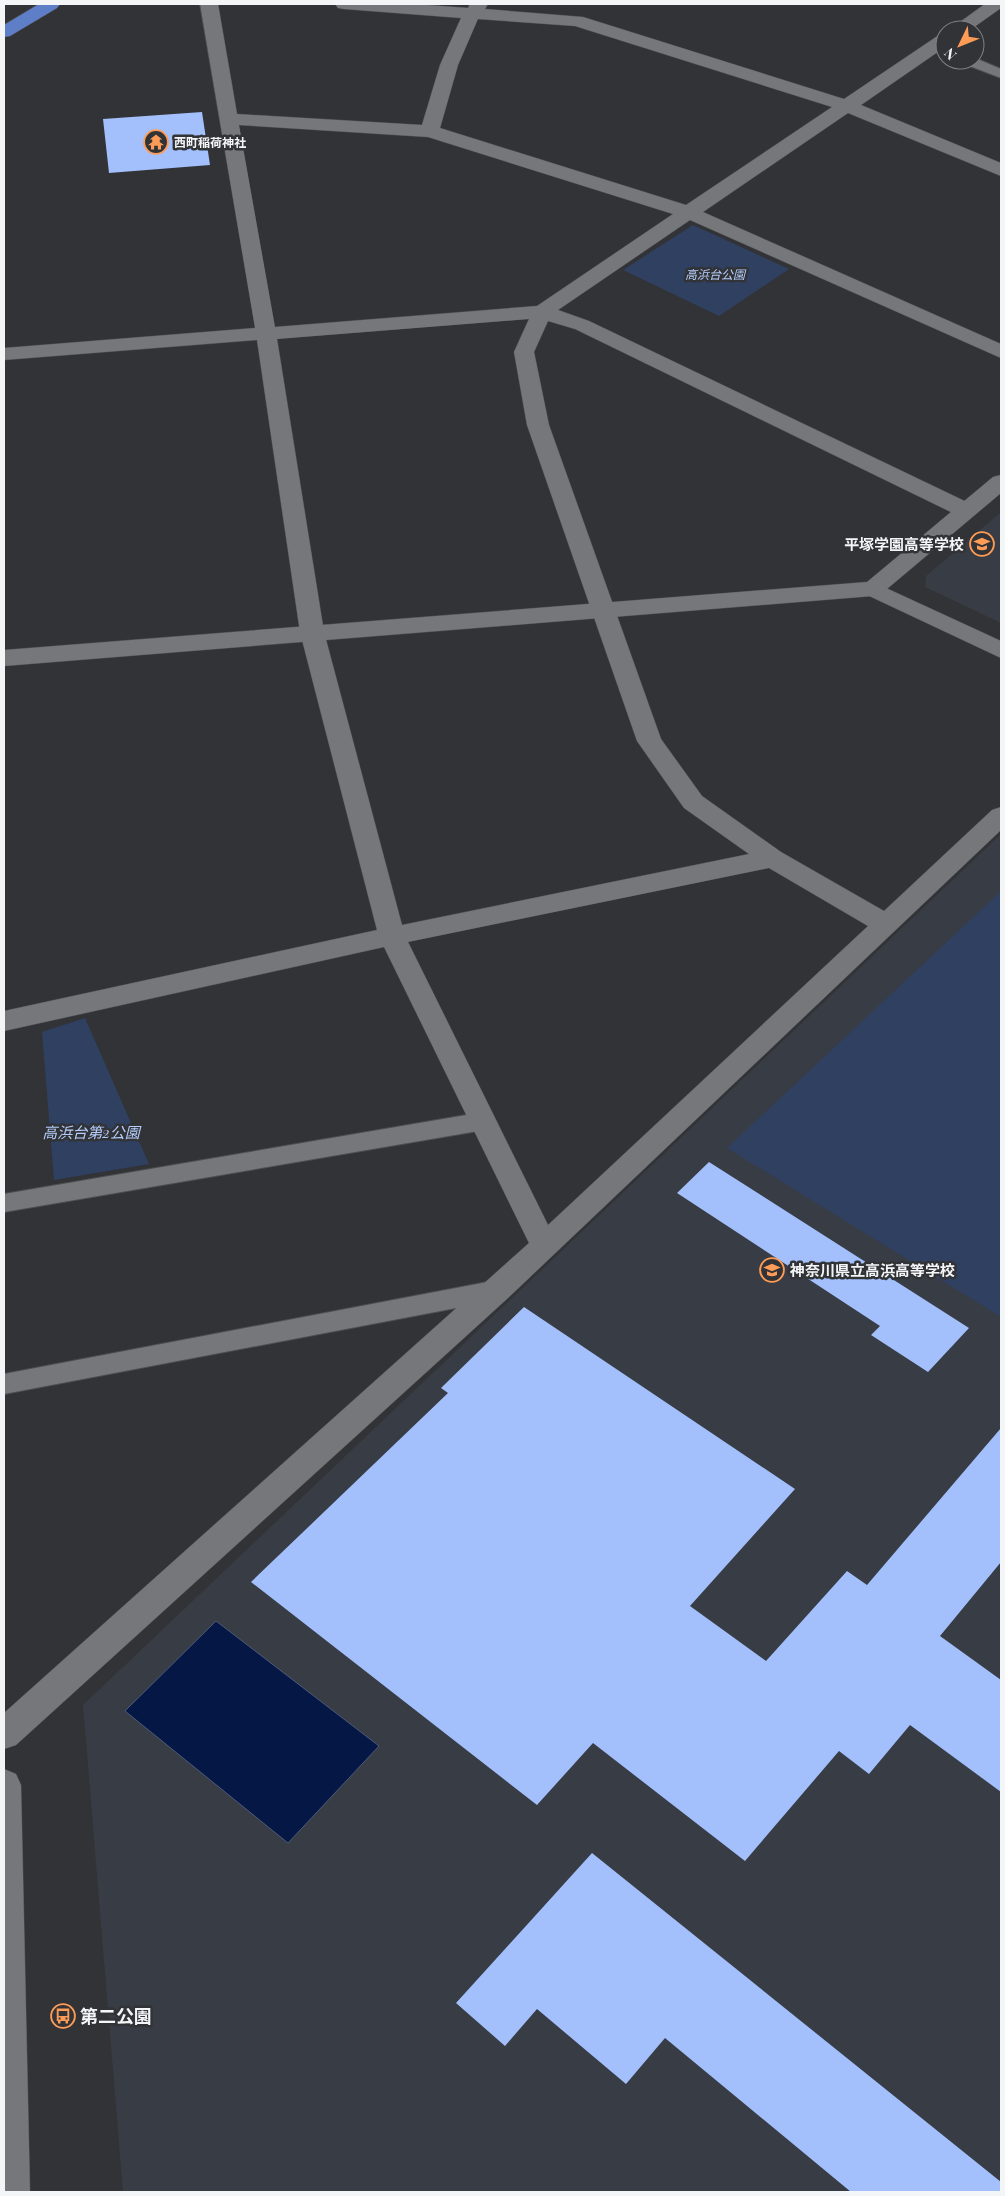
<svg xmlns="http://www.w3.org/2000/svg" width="1005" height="2196" viewBox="0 0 1005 2196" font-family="'Playfair Display','Noto Sans JP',serif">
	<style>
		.built { fill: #383c45 }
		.green { fill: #304061 }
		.water { fill: #051745; stroke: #4d5a7a }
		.building { fill: #a3c0fc }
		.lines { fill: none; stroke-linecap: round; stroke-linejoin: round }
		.lane-casing { stroke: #4e4f51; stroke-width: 2 }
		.street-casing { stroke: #4e4f51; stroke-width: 1 }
		.secondary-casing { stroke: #4e4f51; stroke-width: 1 }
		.highway-casing { stroke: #4e4f51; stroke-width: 1 }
		.lane { fill: #75777a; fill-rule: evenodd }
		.street { fill: #75777a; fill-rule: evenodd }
		.secondary { fill: #75777a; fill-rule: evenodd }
		.highway { fill: #5e7fc7; fill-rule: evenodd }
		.labels { text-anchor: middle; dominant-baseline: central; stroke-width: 5; stroke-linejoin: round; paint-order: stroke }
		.far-poi-label { font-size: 12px; font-weight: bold; fill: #f4f5f7; stroke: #313336; text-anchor: start }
		.far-park-label { font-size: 12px; font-style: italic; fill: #b5cdfd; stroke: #313336 }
		.poi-label { font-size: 15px; font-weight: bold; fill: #f4f5f7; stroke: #313336; text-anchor: end }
		.park-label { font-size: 15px; font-style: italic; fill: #b5cdfd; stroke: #313336 }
		.near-poi-label { font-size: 18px; font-weight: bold; fill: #f4f5f7; stroke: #313336; text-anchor: start }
	</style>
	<rect width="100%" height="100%" fill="#313336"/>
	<path class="built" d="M1001 512V623L925 587 926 576Z
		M1001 834V2192H123L83 1705Z"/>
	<path class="green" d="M693 225 789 269 719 316 623 270Z
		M1001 891V1317L727 1148Z
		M85 1018 149 1164 54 1180 42 1032Z"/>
	<path class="water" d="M216 1621 379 1746 288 1843 125 1711Z"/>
	<path class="building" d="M202 112 210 165 109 173 103 119Z
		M709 1162 969 1328 928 1372 871 1335 880 1326 677 1193Z
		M524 1307 795 1489 690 1606 766 1661 847 1571 867 1585 1001 1428V1562L940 1636 1001 1680V1792L910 1725 869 1774 839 1751 745 1861 593 1743 537 1805 251 1582 448 1393 441 1388Z
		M592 1853 1001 2182V2192H851L665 2038 626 2084 537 2009 505 2046 456 2003Z"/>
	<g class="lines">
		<g class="lane-casing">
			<path id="lane" d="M975 58 1001 69V78L962 63 960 60H975Z
				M484 1112 492 1115 495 1121 492 1127 484 1130 4 1212V1194Z
				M498 1280 506 1283 510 1290 506 1297 498 1300 4 1394V1374Z"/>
		</g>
		<g class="street-casing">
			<path id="street" d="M200 4H218L237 114 422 125 440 65 461 18 344 9 338 8 335 4H414L468 8 470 4H488L485 9 583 17 844 99 939 35 945 34V47L861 105 1001 163V176L848 113 703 212 1001 344V358L690 220 558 310 589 321 973 505 976 510 973 515 965 517 957 515 575 329 548 321 534 352 549 425 661 739 702 796 781 852 884 911 992 810 1001 807V830L508 1298 16 1745 4 1749V1713L529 1243 384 947 4 1031V1011L377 930 300 632 257 340 4 360V348L255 328ZM478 19 575 26 832 107 686 205 440 128 458 65ZM239 125 428 137 673 214 537 306 275 327ZM529 319 514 352 527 425 637 741 684 808 749 854 402 925 324 632 277 339ZM769 868 868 926 548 1225 408 942Z
				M985 4H1001V8L970 30H949Z
				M873 582 1001 641V658L865 594 862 589 865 584Z"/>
		</g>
		<g class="secondary-casing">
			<path id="secondary" d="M1001 475V493L881 594 873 596 4 666V650L867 582 993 477Z
				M4 1769 16 1774 21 1785 30 2192H4Z"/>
		</g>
		<g class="highway-casing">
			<path id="highway" d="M39 4H60L57 8 10 36 4 37V25Z"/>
		</g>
		<use href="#lane" class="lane"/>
		<use href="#street" class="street"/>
		<use href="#secondary" class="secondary"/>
		<use href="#highway" class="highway"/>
	</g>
	<defs>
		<g id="temple-ring" transform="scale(1.25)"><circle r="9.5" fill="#313336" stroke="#fe9c57" stroke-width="1.5"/><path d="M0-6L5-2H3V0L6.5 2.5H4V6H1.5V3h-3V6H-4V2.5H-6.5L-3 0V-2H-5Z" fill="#fe9c57"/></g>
		<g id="school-ring" transform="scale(1.25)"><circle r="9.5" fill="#313336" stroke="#fe9c57" stroke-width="1.5"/><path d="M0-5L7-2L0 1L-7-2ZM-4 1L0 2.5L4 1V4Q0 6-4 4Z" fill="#fe9c57"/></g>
		<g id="bus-ring" transform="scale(1.25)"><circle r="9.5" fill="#313336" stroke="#fe9c57" stroke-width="1.5"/><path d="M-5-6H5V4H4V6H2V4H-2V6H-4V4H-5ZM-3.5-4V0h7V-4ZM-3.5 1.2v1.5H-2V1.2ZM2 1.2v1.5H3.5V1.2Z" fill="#fe9c57"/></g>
	</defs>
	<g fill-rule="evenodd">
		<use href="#temple-ring" x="156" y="142"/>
		<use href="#school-ring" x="982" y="544"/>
		<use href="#school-ring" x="772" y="1270"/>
		<use href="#bus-ring" x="63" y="2016"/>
	</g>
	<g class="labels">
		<g class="far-poi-label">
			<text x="174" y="142">西町稲荷神社</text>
		</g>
		<g class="far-park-label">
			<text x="715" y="274">高浜台公園</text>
		</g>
		<g class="poi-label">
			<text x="964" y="544">平塚学園高等学校</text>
			<text x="790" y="1270" text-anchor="start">神奈川県立高浜高等学校</text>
		</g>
		<g class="park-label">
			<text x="91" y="1132">高浜台第2公園</text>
		</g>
		<g class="near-poi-label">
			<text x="80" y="2016">第二公園</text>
		</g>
	</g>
	<rect width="1005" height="2196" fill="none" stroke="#f4f5f7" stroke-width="10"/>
	<g transform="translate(960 45) rotate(227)"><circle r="24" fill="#313336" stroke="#7f8183"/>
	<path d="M0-4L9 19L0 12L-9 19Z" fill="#fe9c57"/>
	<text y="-8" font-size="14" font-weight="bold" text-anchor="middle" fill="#f4f5f7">N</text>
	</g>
</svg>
